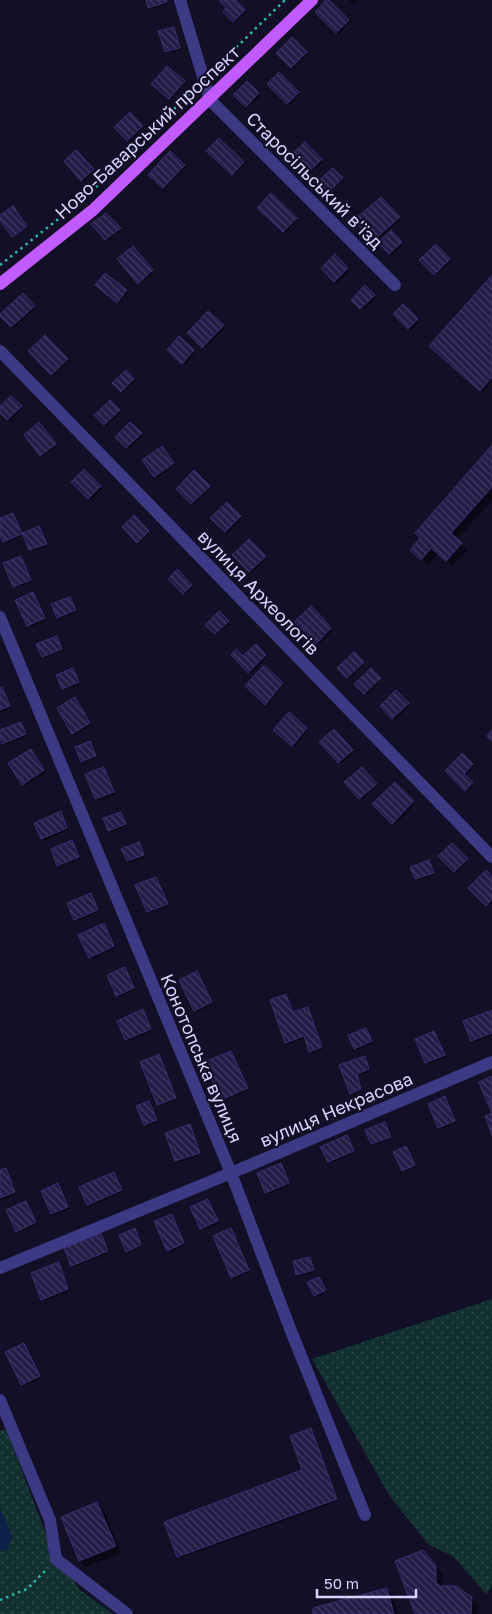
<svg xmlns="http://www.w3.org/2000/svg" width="492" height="1614" viewBox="0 0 492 1614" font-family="'Golos Text',sans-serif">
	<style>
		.grass { fill: url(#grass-dots) }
		.water { fill: #0c2248 }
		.shadow { fill: #0007 }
		.building { fill: url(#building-back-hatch); stroke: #3b2d73 }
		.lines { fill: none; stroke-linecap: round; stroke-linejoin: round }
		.path { stroke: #2fb8b0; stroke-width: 2.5; stroke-dasharray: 2.5 4; stroke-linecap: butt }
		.minor { stroke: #3d3a85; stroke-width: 12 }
		.primary { stroke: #c25bff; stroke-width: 12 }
		.labels { text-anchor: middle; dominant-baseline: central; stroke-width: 4.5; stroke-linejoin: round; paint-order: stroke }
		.street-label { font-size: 18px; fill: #d9d4ff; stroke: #130f26 }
	</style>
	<defs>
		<pattern id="grass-dots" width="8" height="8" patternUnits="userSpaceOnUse" patternTransform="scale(1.25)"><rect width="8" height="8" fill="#12302f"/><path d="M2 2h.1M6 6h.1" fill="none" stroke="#344d4e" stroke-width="1.8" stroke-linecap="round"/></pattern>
		<pattern id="building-back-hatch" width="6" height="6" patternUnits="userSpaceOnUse" patternTransform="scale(1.25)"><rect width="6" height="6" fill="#241b47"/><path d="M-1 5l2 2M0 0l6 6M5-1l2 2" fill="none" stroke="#433b63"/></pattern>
	</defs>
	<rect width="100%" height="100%" fill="#130f26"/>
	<path class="grass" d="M492 1299V1586L486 1594 453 1556 429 1545 389 1495 312 1359Z
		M6 1429 47 1537 79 1589 113 1614H0V1547L10 1543 12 1537 0 1508V1431Z"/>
	<path class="water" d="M0 1508 12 1537 8 1549 0 1551Z"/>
	<path class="shadow" d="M147 0H167L168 4 151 9Z
		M221 0H234L246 12 235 23 224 12 228 8Z
		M328 0 350 22 339 34 317 12Z
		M349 0H359L354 5Z
		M174 28 181 50 168 53 166 52Z
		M292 39 307 55 294 69 278 53Z
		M167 67 185 83 171 100 153 84Z
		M279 74 300 94 290 105 269 84Z
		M247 83 260 96 248 108 235 95Z
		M130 114 144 128 129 142 116 128Z
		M219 140 245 164 234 175 208 151Z
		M305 144 322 162 311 173 293 154Z
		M76 151 95 172 84 181 65 161Z
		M170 153 185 167 165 189 150 175Z
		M333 169 343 180 329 194 318 183Z
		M271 195 298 220 285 233 259 208Z
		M381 199 401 220 375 241 356 220Z
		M106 214 121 230 108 241 93 225Z
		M391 232 403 244 392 255 380 243Z
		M436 246 451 261 436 275 421 260Z
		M133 248 154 273 140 284 119 260Z
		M335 256 349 271 337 283 322 268Z
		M106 275 128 293 119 303 97 285Z
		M492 277V381L483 391 430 346Z
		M365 287 376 298 363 310 352 300Z
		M23 295 36 308 14 328 1 315Z
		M403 306 419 322 410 330 395 314Z
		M209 312 225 328 205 348 189 333Z
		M45 337 69 361 53 376 30 351Z
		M179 338 195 353 185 365 168 350Z
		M126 372 135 381 123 393 114 383Z
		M11 397 22 409 10 421 0 411V408Z
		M110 401 121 412 106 426 95 415Z
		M130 424 142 436 129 449 117 437Z
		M41 425 56 446 42 457 41 455Z
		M492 447V500L457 540 467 550 453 566 438 554 428 565 418 556Z
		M164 450 175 465 157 478 144 461Z
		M84 471 102 489 91 500 73 482Z
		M194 472 210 488 193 505 178 489Z
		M227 504 242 519 227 533 212 518Z
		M13 514 22 534 39 528 47 546 32 551 24 535 6 543 0 532V520Z
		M134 517 149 533 139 543 124 527Z
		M249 541 266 558 251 573 234 555Z
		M22 559 31 582 16 588 14 586Z
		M177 571 193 587 185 594 170 579Z
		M33 594 46 620 30 627 28 625Z
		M70 599 77 612 59 619 58 617Z
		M311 607 332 631 318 645 296 622Z
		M219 613 229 623 217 635 207 625Z
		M58 639 63 651 44 658 43 657Z
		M256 646 267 657 251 674 232 655 243 658Z
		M354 653 364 664 350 679 339 668Z
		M264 667 284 686 267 705 247 686Z
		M371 669 381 680 367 695 356 684Z
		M73 670 80 684 65 690 63 688Z
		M2 688 11 708 0 713V689Z
		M396 692 410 705 395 720 382 706Z
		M77 701 91 725 74 735 73 733Z
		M289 713 308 730 294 747 275 730Z
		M21 723 27 736 5 745 0 732Z
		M334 731 354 752 341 764 321 742Z
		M91 744 97 758 84 763 82 761Z
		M32 752 45 773 25 786 23 784Z
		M462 755 474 766 465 776 474 785 468 791 446 771Z
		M362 769 377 786 362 800 346 782Z
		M105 770 115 794 98 800 96 798Z
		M395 784 415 804 395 824 374 804Z
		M120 813 127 826 111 832 105 819Z
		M62 814 68 830 44 841 35 823Z
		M73 844 79 859 60 867 58 865Z
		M140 845 145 857 129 863 128 861Z
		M452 845 468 861 456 873 440 856Z
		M429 862 435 875 418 880 412 868Z
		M156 878 169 906 150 913 148 911Z
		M492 878V903L488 906 469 888Z
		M91 894 99 912 77 921 75 919Z
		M105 926 115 948 92 959 90 957Z
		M126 971 135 990 118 997 117 995Z
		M199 975 213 1004 197 1012 195 1010Z
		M286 996 293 1013 307 1008 309 1010 323 1049 312 1053 306 1038 288 1044 287 1042Z
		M143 1011 152 1031 128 1041 118 1021Z
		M492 1011V1035L474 1042 465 1021Z
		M366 1029 373 1043 356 1050 355 1048Z
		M434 1032 446 1057 428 1064 426 1062Z
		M232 1054 249 1090 223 1101 222 1099Z
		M159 1056 177 1100 159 1106 158 1104Z
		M365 1057 370 1071 358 1075 362 1091 352 1095 341 1066Z
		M445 1098 456 1123 440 1129 439 1127Z
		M150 1104 158 1122 147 1126 138 1107Z
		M385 1123 392 1138 374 1145 366 1130Z
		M190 1125 201 1154 178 1163 166 1134Z
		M348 1138 355 1153 331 1163 329 1161Z
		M406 1148 416 1167 404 1172 403 1170Z
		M281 1165 290 1185 268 1194 266 1192Z
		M5 1169 16 1194 0 1201V1171Z
		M114 1174 123 1192 90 1206 81 1188Z
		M59 1187 69 1209 54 1215 43 1191Z
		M208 1200 219 1223 203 1230 192 1208Z
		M26 1202 37 1224 19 1233 17 1231Z
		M172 1215 185 1245 170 1252 168 1250Z
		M135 1230 142 1246 128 1253 127 1251Z
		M231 1230 249 1272 234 1279 232 1277Z
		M102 1237 109 1253 74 1267 65 1249Z
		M310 1258 315 1272 299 1276 298 1274Z
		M60 1265 69 1291 44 1301 42 1299Z
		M321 1280 327 1292 317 1297 315 1295Z
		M25 1347 41 1378 24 1386 22 1385Z
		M312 1431 338 1501 180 1558 178 1556 304 1470Z
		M97 1503 104 1510 121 1553 86 1567 80 1560Z
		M429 1558 442 1573V1587L471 1598 478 1604V1614H417Z
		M387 1589 393 1595 398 1614H315Z"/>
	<path class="building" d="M146 0H166L167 2 148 8Z
		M219 0H236L245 10 233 22 223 12 226 8Z
		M326 0H329L349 20 336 33 315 12Z
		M174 27 180 48 165 52 158 31Z
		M292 37 307 52 291 68 276 53Z
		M167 66 185 81 169 99 151 84Z
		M279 72 299 92 287 104 267 84Z
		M247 81 259 93 246 107 233 95Z
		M130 112 143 126 127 141 114 127Z
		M219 138 244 162 232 175 206 151Z
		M305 142 322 159 309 172 292 154Z
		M76 150 94 169 81 181 64 161Z
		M170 151 185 165 163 188 148 175Z
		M333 168 343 178 327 194 316 183Z
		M271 193 297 218 283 232 257 208Z
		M381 197 400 217 373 241 354 220Z
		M13 206 27 226 12 237 0 220V215Z
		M106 213 121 228 105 240 91 224Z
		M391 230 402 242 389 254 378 243Z
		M436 244 450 259 434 275 419 260Z
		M133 246 153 270 138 284 117 259Z
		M335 254 348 268 334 282 321 268Z
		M105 273 127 290 117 303 95 285Z
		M492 275V377L480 391 429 346Z
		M365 285 375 295 360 309 351 300Z
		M23 293 35 306 11 327 0 316V314Z
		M403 304 418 319 408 329 393 314Z
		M208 311 224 325 202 348 187 333Z
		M45 335 68 359 51 375 28 351Z
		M179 336 194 350 182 364 167 350Z
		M126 370 134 379 121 392 112 383Z
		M11 396 22 406 7 420 0 413V406Z
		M110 400 120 410 104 425 94 415Z
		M39 422 56 444 40 456 24 435Z
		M130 422 142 433 126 448 115 437Z
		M492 445V487L451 533 462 543 446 561 431 548 421 560 410 550 420 538 415 533Z
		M162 446 174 463 154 477 142 460Z
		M84 469 101 486 88 499 71 482Z
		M194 470 210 486 191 504 176 489Z
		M227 502 241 516 225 532 210 518Z
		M13 513 22 534 3 542 0 535V518Z
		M134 515 149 531 137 543 122 527Z
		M39 526 47 544 29 550 22 533Z
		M249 539 266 556 249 572 232 555Z
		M21 556 31 580 13 587 3 563Z
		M177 569 192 585 183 594 168 579Z
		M33 592 45 618 27 626 15 600Z
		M70 597 76 610 57 618 51 604Z
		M311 606 319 614 303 630 294 622Z
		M219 611 229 621 215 634 205 625Z
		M319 614 331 628 316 644 303 630Z
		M57 636 62 649 42 657 36 644Z
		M256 644 266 655 248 673 231 655 236 649 243 656Z
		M354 652 364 662 347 678 337 668Z
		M264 665 283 683 265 705 245 686Z
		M73 668 79 682 62 689 56 675Z
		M371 668 381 678 364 694 354 684Z
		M2 687 10 706 0 710V688Z
		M396 690 409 703 392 719 380 706Z
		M75 697 90 723 72 734 57 708Z
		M289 712 307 728 292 746 273 730Z
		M21 722 26 734 2 744 0 738V730Z
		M334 729 353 750 338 763 319 742Z
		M492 730V741L487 736Z
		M90 741 96 756 81 762 75 747Z
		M31 749 44 770 22 785 8 763Z
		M462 753 473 764 464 774 473 782 465 791 445 771Z
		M104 767 114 792 95 799 85 774Z
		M362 767 377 784 359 799 344 782Z
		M395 782 414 801 392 824 372 804Z
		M61 811 67 828 41 839 34 823Z
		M121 812 126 824 108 831 103 818Z
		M72 840 79 857 57 866 51 849Z
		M139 842 144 855 127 861 121 849Z
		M452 843 468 859 454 872 438 856Z
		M429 860 434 873 415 879 410 867Z
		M486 870 492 876V899L486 906 468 888Z
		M156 877 168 904 147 912 135 885Z
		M91 893 98 910 74 920 67 903Z
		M104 923 114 946 89 958 78 935Z
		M125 967 134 988 116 996 107 975Z
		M197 971 212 1002 194 1011 179 980Z
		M286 994 293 1012 308 1007 322 1047 309 1052 304 1036 285 1043 270 1000Z
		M143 1009 151 1029 125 1040 117 1021Z
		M492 1010V1033L471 1041 463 1021Z
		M366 1028 372 1041 354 1049 348 1035Z
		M434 1031 445 1055 425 1063 415 1039Z
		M231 1051 248 1088 221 1100 204 1062Z
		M159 1054 176 1098 157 1105 140 1062Z
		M365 1056 369 1069 357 1074 361 1089 350 1094 339 1065Z
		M492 1076V1101L487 1102 479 1082Z
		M445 1096 455 1121 438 1128 428 1104Z
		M149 1101 157 1120 144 1125 136 1106Z
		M492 1101V1136L485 1116 492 1113 487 1102Z
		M385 1122 391 1137 371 1144 365 1130Z
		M190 1124 200 1153 175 1161 165 1133Z
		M347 1135 354 1151 328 1162 320 1147Z
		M406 1146 415 1165 402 1171 393 1152Z
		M281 1163 289 1183 265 1193 257 1173Z
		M6 1168 15 1192 0 1198V1170Z
		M114 1172 122 1190 87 1205 79 1187Z
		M58 1183 68 1207 51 1214 41 1191Z
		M208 1199 218 1221 200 1229 190 1207Z
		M26 1201 36 1222 16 1232 6 1210Z
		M172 1214 184 1243 167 1251 154 1221Z
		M135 1228 141 1245 126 1252 119 1235Z
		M231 1228 249 1270 231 1278 213 1236Z
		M101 1233 108 1251 71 1266 64 1248Z
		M310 1257 314 1270 296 1275 293 1261Z
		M59 1262 68 1289 41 1300 31 1273Z
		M319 1277 326 1290 314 1296 307 1282Z
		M24 1343 40 1376 21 1385 5 1352Z
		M311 1428 337 1499 177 1557 164 1522 302 1470 290 1436Z
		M97 1502 116 1546 79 1561 61 1517Z
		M423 1550 436 1566V1583L440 1586H456L472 1597 471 1614H415L395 1561Z
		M387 1588 394 1614H313V1608Z"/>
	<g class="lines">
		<path class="path" d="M213 70 285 0
			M0 265 85 198 193 90
			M0 1600 27 1589 48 1568"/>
		<path class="minor" d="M180 0 210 100 395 285
			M0 351 492 857
			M0 617 231 1173 291 1331 365 1515
			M0 1268 231 1173 492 1062
			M0 1400 50 1520 56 1559 127 1614"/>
		<path class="primary" d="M0 284 93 210 312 0"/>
	</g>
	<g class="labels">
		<g class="street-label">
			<text transform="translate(147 132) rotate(-43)">Ново-Баварський проспект</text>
			<text transform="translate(315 180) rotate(45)">Старосільський в'їзд</text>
			<text transform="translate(259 592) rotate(46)">вулиця Археологів</text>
			<text transform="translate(202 1058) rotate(67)">Конотопська вулиця</text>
			<text transform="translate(336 1109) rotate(-23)">вулиця Некрасова</text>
		</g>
	</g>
	<path d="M317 1589v8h99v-8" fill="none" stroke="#d9d4ff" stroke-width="2.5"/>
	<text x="324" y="1589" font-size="15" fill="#d9d4ff" stroke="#130f26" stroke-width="4" paint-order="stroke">50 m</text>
</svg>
